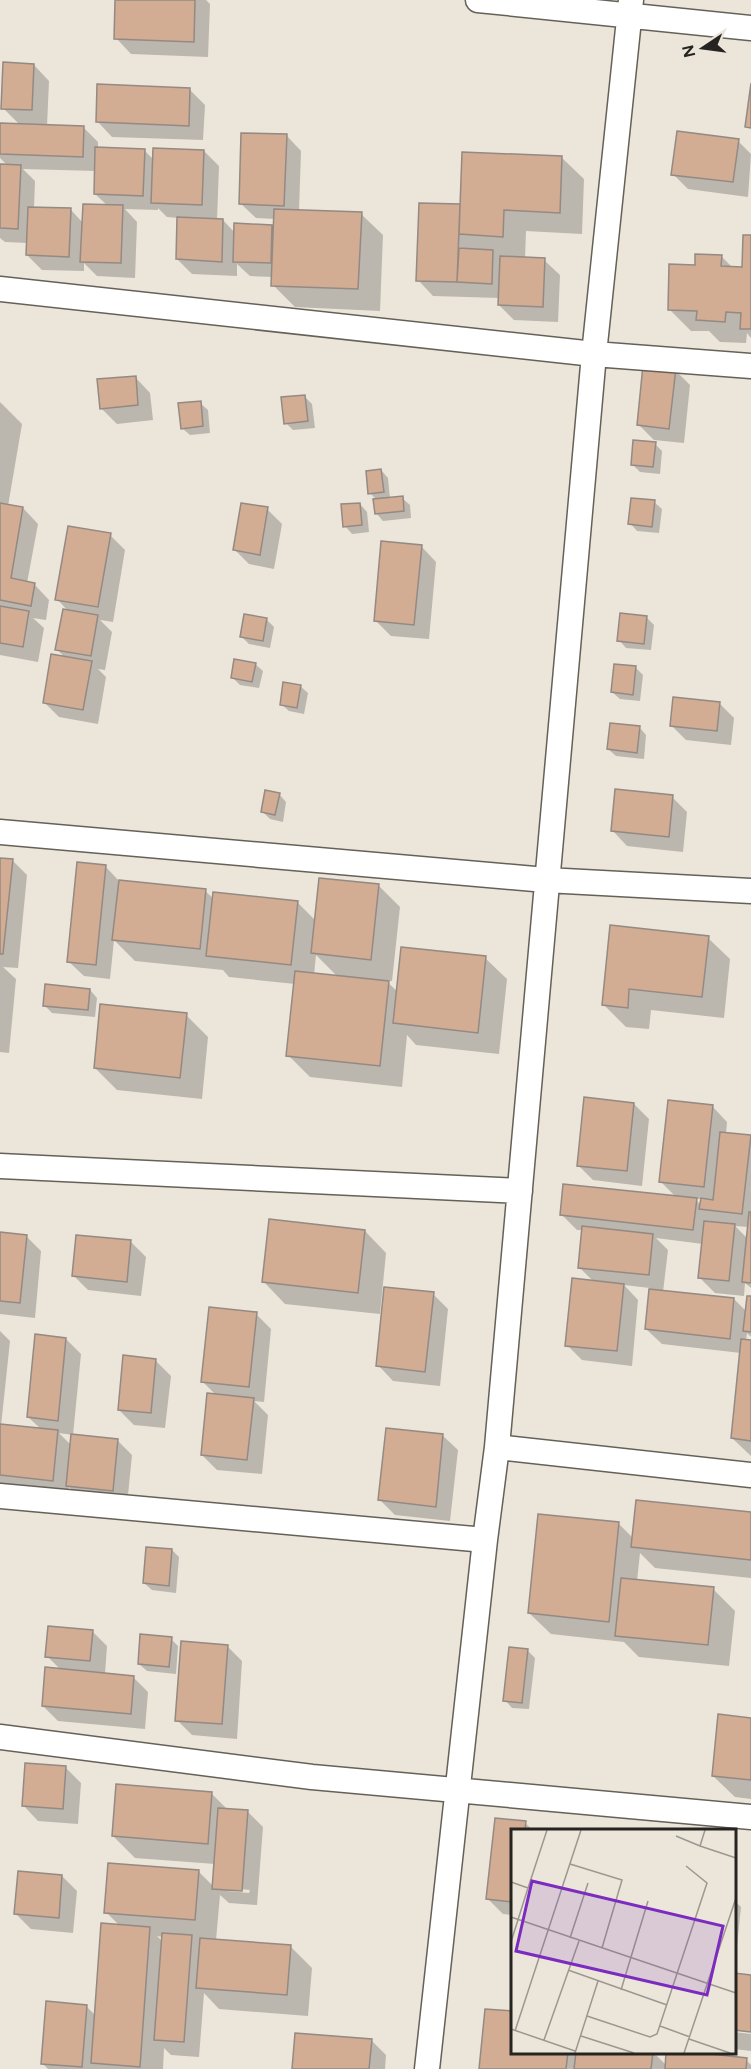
<svg xmlns="http://www.w3.org/2000/svg" width="751" height="2069" viewBox="0 0 751 2069" font-family="Figtree,sans-serif">
	<style>
		.shadow { fill: #0003; fill-rule: evenodd }
		.building { fill: #d2ac93; stroke: #948a83; stroke-width: 1.5 }
		.lines { fill: none; stroke-linecap: round; stroke-linejoin: round }
		.minor-casing { stroke: #656158; stroke-width: 27 }
		.minor { stroke: #fff; stroke-width: 24 }
		.inset-road { fill: none; stroke: #9c9890; stroke-width: 1.5 }
		.view { fill: #7b2cbf; fill-opacity: 0.15; stroke: #7b2cbf; stroke-width: 3 }
		.inset-edge { fill: none; stroke: #262420; stroke-width: 3 }
	</style>
	<rect width="100%" height="100%" fill="#ebe5da"/>
	<path class="shadow" d="M117 0H206L210 4 208 57 131 54 116 38Z
		M34 65 49 81 47 126 83 127 98 142V148L144 150 154 160 204 151 219 166 217 220H223L235 233 272 227 275 230 276 219 256 218 240 203 286 135 301 151 299 211 361 214 383 235 380 311 295 307 273 285V277L250 276 237 264V276L192 274 177 259 179 218 167 217 158 208V210L125 209 137 222 135 278 97 276 84 263V271L42 270 27 255 28 243 5 242 0 238V165H7L0 158V124L20 125 3 108ZM23 169 96 171 95 194 108 206 83 223 71 210 34 208 35 181Z
		M190 90 205 105 203 140 112 137 97 121Z
		M738 141 751 154 748 197 688 189 673 174Z
		M562 158 584 179 582 234 526 231 525 259 544 260 560 275 558 322 514 320 499 305 500 298 433 296 418 280 421 205 462 206Z
		M751 237V338L747 333 746 343 720 342 709 331H691L669 309 696 267 722 257 733 268 744 269Z
		M675 370 690 385 684 443 654 440 639 425Z
		M135 377 150 393 153 420 117 424 102 409Z
		M304 396 312 404 315 428 293 430 286 423Z
		M0 402 22 424 8 506 23 508 38 524 27 583 34 584 49 600 46 620 33 618 44 628 38 662 0 655Z
		M200 403 208 410 210 433 190 435 182 428Z
		M655 444 662 451 660 474 640 472 632 464Z
		M381 470 388 478 390 499 402 498 410 505 411 518 383 521 376 513 375 498 370 493Z
		M654 502 662 509 659 533 637 531 630 523Z
		M360 504 367 512 369 532 352 534 345 526Z
		M267 509 282 524 274 569 249 564 234 549Z
		M110 535 125 550 113 622 100 620 112 632 105 670 98 669 106 677 98 724 59 717 44 702 65 658 57 649 69 612 57 599Z
		M421 546 436 562 429 639 391 636 376 621Z
		M646 617 654 625 651 650 626 648 619 640Z
		M266 619 274 627 270 648 249 644 242 637Z
		M255 664 263 671 259 688 240 685 233 678Z
		M635 667 643 675 640 701 620 699 612 692Z
		M300 686 308 693 304 714 289 711 281 704Z
		M719 703 734 718 731 745 686 740 671 725Z
		M639 727 646 735 644 759 616 756 608 749Z
		M279 794 286 802 283 822 270 819 263 812Z
		M672 797 687 812 683 852 627 846 612 830Z
		M0 859 12 860 27 875 18 968 3 967 16 979 9 1053 0 1052Z
		M105 866 120 882 205 891 214 899 297 902 316 921 378 885 400 907 392 981 385 980 398 992 485 958 507 979 499 1054 416 1045 407 1035 402 1087 310 1077 288 1055 295 984 229 977 223 970 135 961 114 940 110 979 84 976 68 961ZM316 955 338 977 314 975Z
		M708 938 730 959 724 1018 651 1010 649 1029 626 1027 604 1005Z
		M90 990 97 998 95 1017 52 1013 44 1005Z
		M186 1015 208 1037 202 1099 117 1090 95 1068Z
		M634 1104 649 1119 642 1186 593 1180 578 1165Z
		M712 1106 727 1122 726 1134 751 1137V1288L745 1283 744 1296 715 1293 700 1278 703 1244 656 1238 668 1250 663 1292 734 1299 747 1312 751 1298V1337L747 1333 746 1341H751V1456L732 1438 741 1353 662 1344 646 1329 650 1288 624 1285 638 1300 632 1366 582 1360 567 1345 594 1282 579 1267 583 1230H577L562 1215 677 1198 661 1182ZM695 1199H702L701 1205ZM735 1226 749 1227 748 1239Z
		M365 1231 386 1253 380 1314 285 1304 264 1282Z
		M0 1234 26 1236 41 1251 35 1318 0 1314Z
		M131 1242 146 1257 141 1296 88 1290 73 1275Z
		M433 1294 448 1309 440 1386 393 1381 378 1365Z
		M256 1314 271 1329 264 1402 254 1401 268 1415 262 1474 217 1470 202 1455 217 1396 203 1382Z
		M0 1331 10 1341 1 1426 42 1430 28 1417 66 1339 81 1354 73 1435 117 1440 132 1455 127 1505 82 1501 69 1487 68 1495 0 1488ZM59 1433 73 1435 72 1446Z
		M156 1361 171 1376 165 1428 134 1425 119 1410Z
		M442 1435 458 1450 450 1521 395 1515 380 1500Z
		M751 1514V1578L655 1568 640 1553 637 1581 713 1589 735 1611 729 1666 639 1657 624 1642 551 1634 529 1613 619 1524 634 1539Z
		M172 1550 179 1557 176 1593 152 1590 144 1583Z
		M92 1631 107 1646 105 1674 133 1677 148 1692 145 1729 58 1721 43 1706 61 1670 47 1656Z
		M171 1639 178 1646 176 1674 147 1671 139 1664Z
		M227 1646 242 1661 237 1739 192 1735 177 1720Z
		M527 1650 535 1658 529 1709 512 1708 505 1700Z
		M751 1719V1799L735 1797 713 1776Z
		M66 1768 81 1783 78 1824 38 1821 23 1805Z
		M211 1793 228 1810 248 1812 263 1827 257 1905 229 1903 220 1895 216 1940 290 1946 312 1968 308 2016 219 2009 204 1993 199 2057 171 2055 164 2048 163 2069H48L43 2064 86 2006 96 2016 120 1926 106 1912 198 1871 214 1887 215 1864 135 1858 113 1836ZM228 1888 250 1890 249 1893 228 1891ZM157 1936 163 1937V1942Z
		M496 1820 525 1823 533 1830H512V1915L503 1914 488 1899Z
		M62 1876 77 1891 73 1933 31 1929 16 1914Z
		M734 1900 741 1907 737 1946 734 1945Z
		M487 2010 512 2013V2052H653L667 2066 746 2060 751 2065V2069H481Z
		M734 2032 751 2034V2051L734 2049Z
		M371 2040 386 2055 385 2069H294Z"/>
	<path class="building" d="M115 0H195L194 42 114 39Z
		M3 62 34 64 32 110 1 109Z
		M751 83V128L745 127Z
		M97 84 190 88 189 126 96 122Z
		M0 123 84 126 83 157 0 154Z
		M677 131 739 139 733 182 671 175Z
		M241 133 287 134 284 206 239 204Z
		M95 147 145 149 143 196 94 194Z
		M153 148 204 150 202 205 151 203Z
		M462 152 562 156 560 213 504 210 503 237 459 234Z
		M0 164 21 165 18 229 0 228Z
		M419 203 460 204 457 282 416 281Z
		M83 204 123 205 121 263 80 262Z
		M28 207 71 208 69 257 26 255Z
		M274 209 362 212 358 289 271 286Z
		M177 217 223 219 222 262 176 259Z
		M234 223 272 225 271 263 233 262Z
		M743 235H751V329H740L741 313 726 312 725 322 696 320 697 311 668 310 669 264 695 265V254L722 255 721 266 742 267Z
		M459 248 493 250 492 284 457 282Z
		M500 256 545 258 543 307 498 305Z
		M643 365 676 368 669 429 637 425Z
		M136 376 138 405 100 409 97 379Z
		M305 395 308 421 284 424 281 397Z
		M201 401 203 426 181 429 178 403Z
		M633 440 656 442 653 467 631 465Z
		M381 469 384 492 368 494 366 471Z
		M403 496 404 511 375 514 373 499Z
		M631 498 655 500 652 527 628 524Z
		M0 503 23 507 11 578 35 583 31 606 0 600Z
		M241 503 268 507 260 555 233 550Z
		M360 503 362 525 343 527 341 504Z
		M68 526 111 533 98 607 55 600Z
		M381 541 422 545 414 625 374 621Z
		M0 606 29 611 23 647 0 643Z
		M63 609 98 615 91 656 55 650Z
		M620 613 647 616 644 644 617 641Z
		M244 614 267 618 263 641 240 637Z
		M51 654 92 661 83 710 43 703Z
		M234 659 256 663 252 682 231 678Z
		M614 664 636 666 633 695 611 692Z
		M283 682 301 685 297 708 280 705Z
		M673 697 720 702 717 731 670 726Z
		M610 723 640 726 637 753 607 749Z
		M615 789 673 795 669 837 611 831Z
		M265 790 280 793 275 815 261 812Z
		M0 858 13 859 3 954H0Z
		M77 862 106 865 96 965 67 962Z
		M319 878 379 884 371 960 311 953Z
		M119 880 206 889 200 949 112 940Z
		M213 892 298 901 291 965 206 956Z
		M610 925 709 936 702 997 629 989 628 1008 602 1005Z
		M401 947 486 956 478 1033 393 1023Z
		M295 971 389 981 380 1066 286 1056Z
		M45 984 90 989 88 1010 43 1006Z
		M100 1004 187 1013 180 1078 94 1068Z
		M584 1097 634 1103 627 1171 577 1166Z
		M668 1100 713 1105 704 1187 659 1182Z
		M720 1132 751 1135 742 1214 699 1209 701 1198 713 1200Z
		M563 1184 697 1198 693 1230 560 1215Z
		M749 1212H751V1283L742 1282Z
		M269 1219 365 1230 358 1293 262 1282Z
		M704 1221 735 1224 729 1281 698 1278Z
		M582 1226 653 1234 649 1275 578 1268Z
		M0 1232 27 1235 20 1303 0 1301Z
		M76 1235 131 1240 127 1282 72 1276Z
		M572 1278 624 1284 617 1351 565 1346Z
		M384 1287 434 1292 425 1372 376 1366Z
		M649 1289 734 1298 730 1339 645 1329Z
		M747 1296H751V1332L743 1331Z
		M209 1307 257 1312 249 1387 201 1382Z
		M35 1334 66 1338 58 1421 27 1417Z
		M741 1339 751 1340V1441L731 1438Z
		M123 1355 156 1359 151 1413 118 1410Z
		M207 1393 254 1398 247 1460 201 1455Z
		M0 1424 58 1430 53 1481 0 1475Z
		M386 1428 443 1434 436 1507 378 1500Z
		M71 1434 118 1439 113 1491 66 1486Z
		M636 1500 751 1512V1560L631 1547Z
		M538 1514 619 1522 609 1622 528 1613Z
		M146 1547 172 1549 169 1586 143 1583Z
		M621 1578 714 1587 708 1645 615 1636Z
		M48 1626 93 1630 90 1661 45 1657Z
		M140 1634 172 1637 169 1667 138 1664Z
		M181 1641 228 1645 222 1724 175 1721Z
		M509 1647 528 1649 522 1703 503 1701Z
		M45 1667 134 1676 131 1714 42 1706Z
		M718 1714 751 1718V1780L712 1776Z
		M25 1763 66 1766 63 1809 22 1806Z
		M116 1784 212 1792 208 1844 112 1836Z
		M218 1808 248 1810 242 1891 212 1889Z
		M495 1818 526 1821 525 1830H512V1902L486 1899Z
		M108 1863 199 1870 195 1920 104 1913Z
		M18 1871 62 1875 59 1918 14 1914Z
		M101 1923 150 1927 140 2067 91 2063Z
		M162 1933 192 1935 184 2042 154 2040Z
		M200 1938 291 1945 287 1995 196 1988Z
		M734 1973 751 1975V2032L734 2030Z
		M46 2001 87 2005 82 2067 41 2064Z
		M485 2009 512 2011V2052H568L566 2069H479Z
		M295 2033 372 2039 369 2069H292Z
		M576 2052H653L651 2069H574Z
		M666 2052H693L747 2058 746 2069H665Z"/>
	<g class="lines">
		<g class="minor-casing">
			<path id="minor" d="M478 0 751 28
				M0 289 594 354 751 366
				M0 832 546 880 751 891
				M0 1166 520 1191
				M497 1447 751 1475
				M0 1496 485 1540
				M0 1737 312 1777 751 1817
				M427 2069 485 1540 497 1447 594 354 631 0"/>
		</g>
		<use href="#minor" class="minor"/>
	</g>
	<g transform="translate(511 1829)">
		<rect width="225" height="225" fill="#ebe5da"/>
		<path class="inset-road" d="M194 1 189 17 225 29M165 7 189 17M59 35 111 51 91 119M0 53 17 59 0 113M17 59 36 1M0 88 225 164M59 109 77 54M57 141 156 176M110 161 137 72M76 187 139 208 146 205 196 54 175 37M149 197 179 208M0 200 64 222M4 202 70 1M70 207 123 224M178 210 219 224M33 211 68 112M64 224 87 152M173 224 225 69"/>
		<path class="view" d="M21 52 212 97 196 166 5 122Z"/>
		<rect width="225" height="225" class="inset-edge"/>
	</g>
	<g transform="translate(703 48) rotate(257)" stroke="#ebe5da" stroke-width="4.5" paint-order="stroke">
	<path d="M0-4.5L10 22L0 15L-10 22Z" fill="#262420"/>
	<text y="-9" font-size="16" font-weight="bold" text-anchor="middle" fill="#262420">N</text>
	</g>
</svg>
